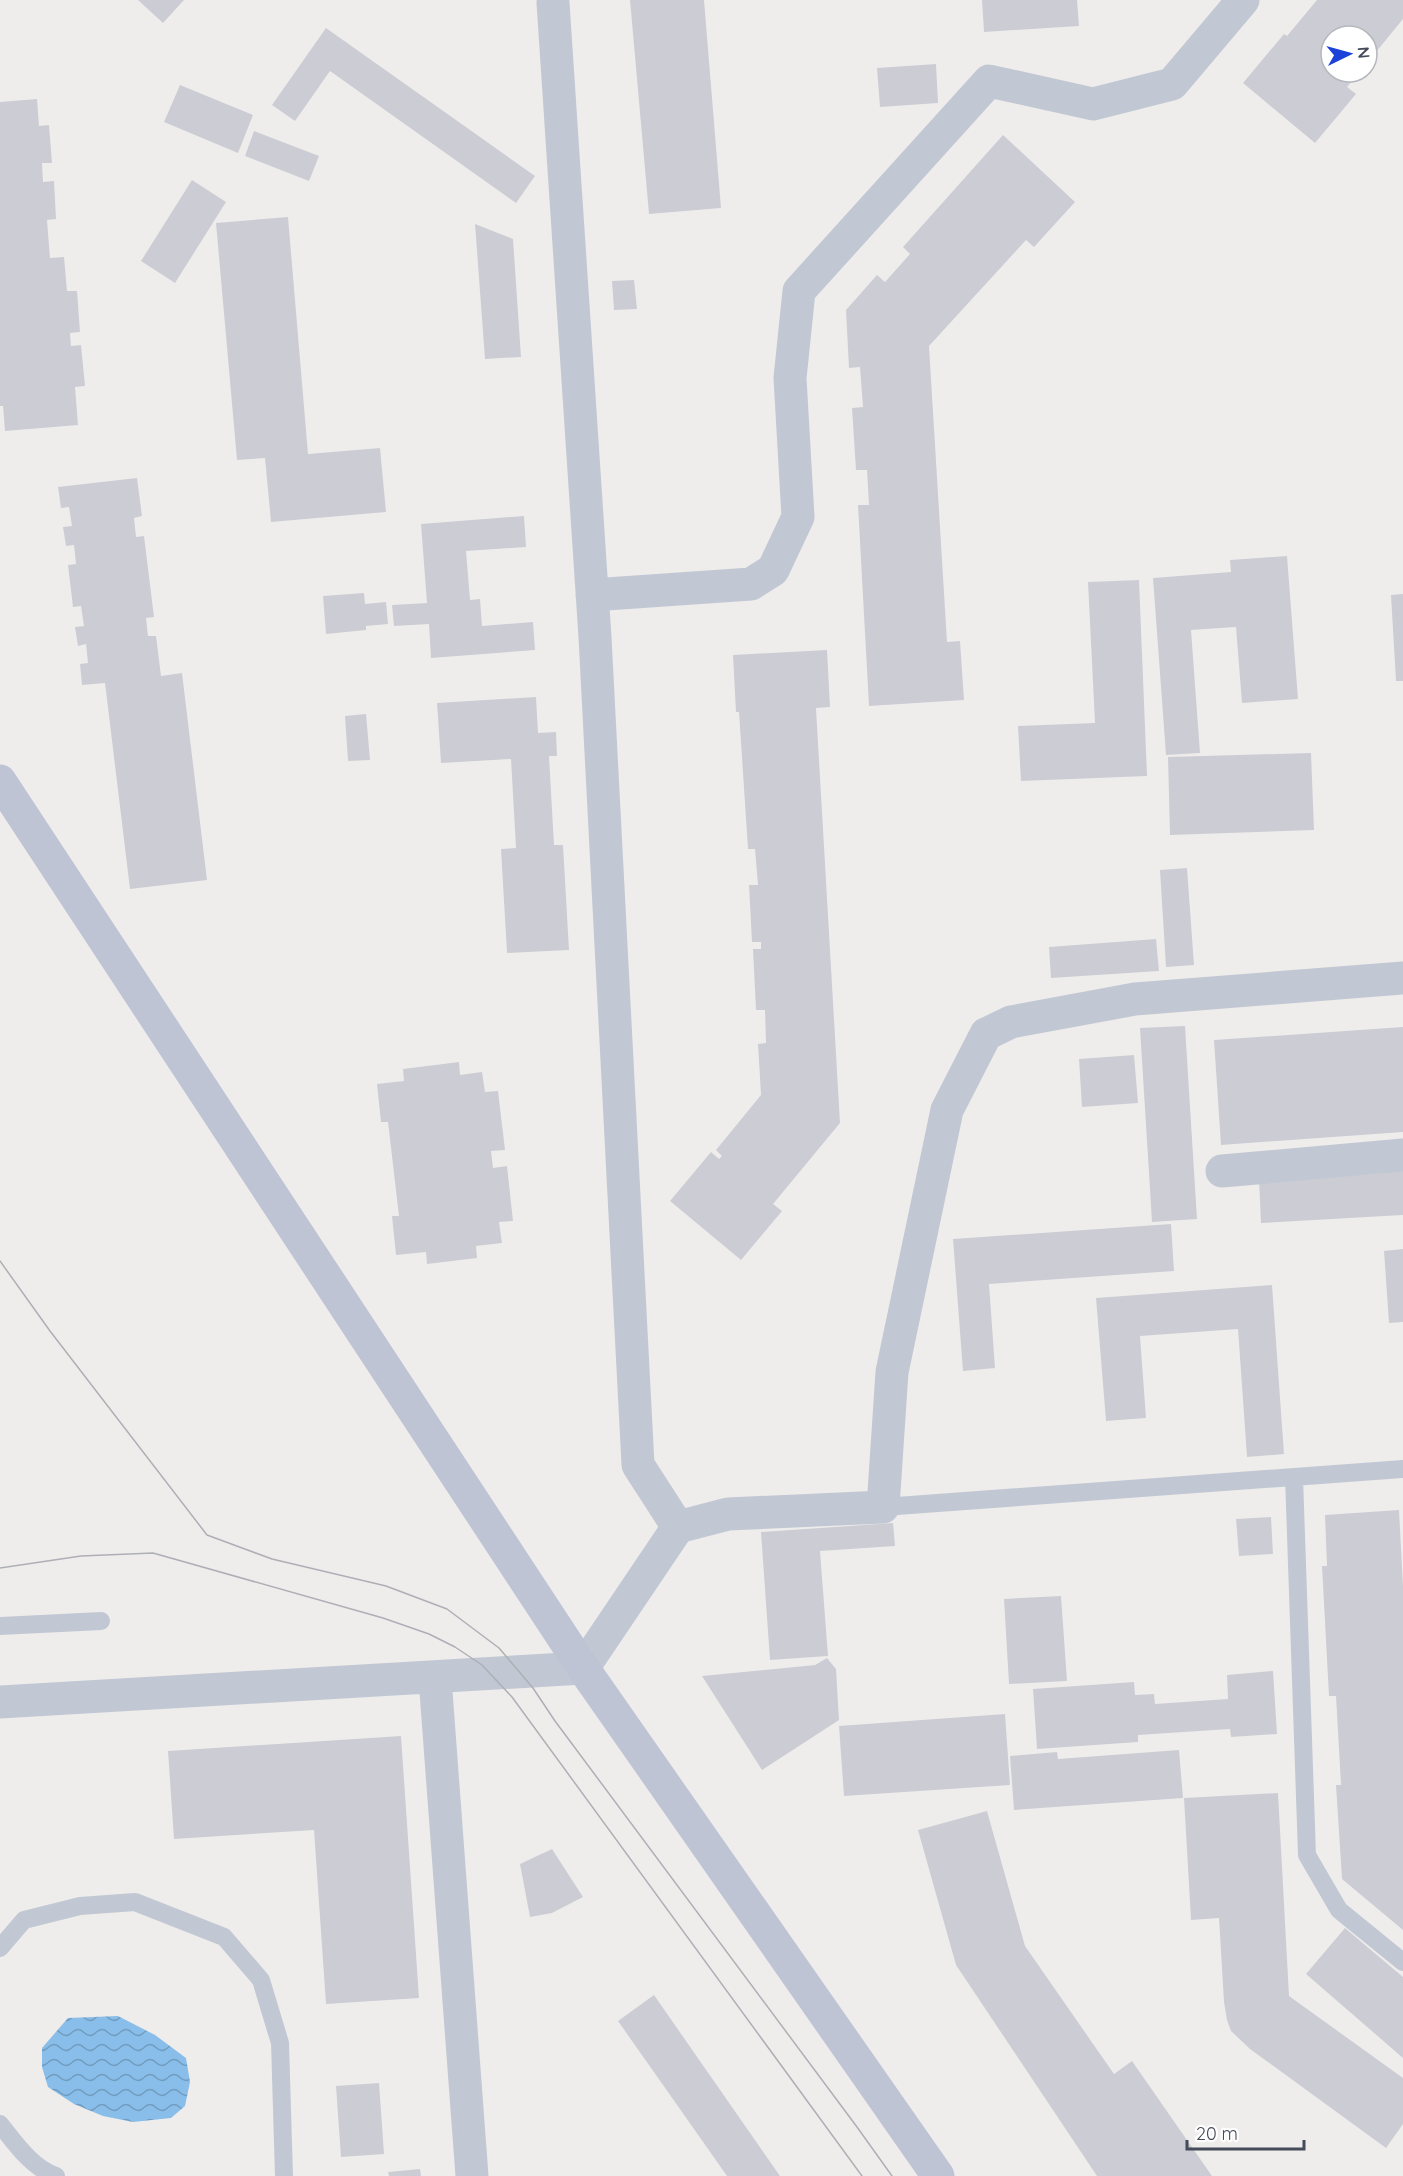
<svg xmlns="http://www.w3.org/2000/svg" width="1403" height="2176" viewBox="0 0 1403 2176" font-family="Quicksand,sans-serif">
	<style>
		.water { fill: url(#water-waves) }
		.building { fill: #cccdd4 }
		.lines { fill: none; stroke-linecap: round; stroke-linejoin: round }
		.service { stroke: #c2c8d3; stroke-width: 18 }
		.minor { stroke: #c2c8d3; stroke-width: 33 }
		.secondary { stroke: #bfc4d5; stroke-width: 33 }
		.tram { stroke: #aeafb6; stroke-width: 1.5 }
	</style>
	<defs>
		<pattern id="water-waves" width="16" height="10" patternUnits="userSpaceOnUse" patternTransform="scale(1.5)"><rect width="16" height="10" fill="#88bee9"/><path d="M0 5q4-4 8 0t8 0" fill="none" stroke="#719cc0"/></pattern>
	</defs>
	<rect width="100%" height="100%" fill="#efedec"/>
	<path class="water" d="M118 2016 155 2035 186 2058 190 2082 185 2106 171 2118 133 2122 103 2116 74 2104 48 2087 42 2067V2048L68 2018Z"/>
	<path class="building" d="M138 0H184L163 23Z
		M630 0H704L721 208 649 214Z
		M982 0H1077L1079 26 984 32Z
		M1317 0H1403V19L1367 63V36H1331V72H1360L1347 87 1356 94 1315 143 1243 83 1284 34 1287 36Z
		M326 28 535 176 516 203 330 71 295 121 272 105Z
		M936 64 938 103 880 107 877 68Z
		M180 85 253 115 238 153 164 122Z
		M37 99 39 126 49 125 52 163H42L43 182 54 181 56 219 47 220 50 258 64 257 67 291H77L80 332 70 333 71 346 81 345 85 386 75 387 78 425 5 431 3 406H0V102Z
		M254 131 319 156 309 181 245 156Z
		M1003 135 1075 202 1034 247 1026 240 929 346 947 642 960 641 964 700 869 706 858 505H869L867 470H856L852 408 863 407 860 367 849 368 846 310 877 275 885 282 910 254 903 247Z
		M192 180 226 202 175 283 141 261Z
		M288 217 308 454 380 448 386 512 271 522 265 458 237 460 216 223Z
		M475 224 513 239 521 357 485 359Z
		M634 280 637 309 614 310 612 281Z
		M137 478 142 516 134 518 136 537 144 536 154 617 146 618 148 636H156L161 676 182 673 207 880 130 889 105 683 82 685 80 664 88 663 86 644 78 646 75 627 84 626 81 606 73 607 68 565 76 564 74 545 66 546 63 527 72 526 69 507 61 508 58 487Z
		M524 516 526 547 466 551 470 600 480 599 482 626 533 622 535 650 431 658 429 624 394 626 392 605 427 603 421 524Z
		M1287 556 1298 699 1242 703 1236 627 1191 630 1200 753 1166 755 1153 578 1231 572 1230 560Z
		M1139 580 1147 776 1021 781 1018 726 1095 723 1088 582Z
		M364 593 365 604 386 602 388 624 366 626V630L326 634 323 596Z
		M1403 594V681H1396L1391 595Z
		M827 650 830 707 816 708 840 1123 773 1204 782 1211 741 1260 670 1201 711 1152 719 1159 722 1156 716 1150 761 1095 758 1044 766 1043 765 1010H756L753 949H761V942H752L749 885H758L755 849H748L739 712H736L733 655Z
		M536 697 538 733 556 732 557 756H549L554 845H563L569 950 507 953 501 849 516 848 511 759 441 763 437 703Z
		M366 714 370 760 348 761 345 716Z
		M1311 753 1314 830 1170 835 1168 757Z
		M1187 868 1194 965 1166 967 1160 870Z
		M1156 939 1159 971 1051 978 1049 947Z
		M1185 1026 1197 1219 1152 1222 1140 1028Z
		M1403 1027V1132L1221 1145 1214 1040Z
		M1134 1055 1138 1103 1082 1107 1079 1059Z
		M459 1062 460 1075 482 1072 485 1092 498 1091 505 1150 491 1151 493 1168 507 1166 513 1221 499 1222 502 1243 476 1246 477 1258 427 1264 426 1252 396 1255 392 1216H399L388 1122H381L377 1084 404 1081 403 1069Z
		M1403 1170V1215L1261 1223 1259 1179Z
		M1171 1224 1174 1271 989 1284 995 1368 963 1371 953 1239Z
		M1403 1249V1322L1389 1323 1384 1251Z
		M1272 1285 1284 1454 1247 1457 1238 1329 1140 1336 1146 1418 1106 1421 1096 1298Z
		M1399 1510 1403 1586V1930L1342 1879 1336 1785H1341L1336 1696H1329L1322 1566H1327L1325 1515Z
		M1271 1517 1273 1554 1239 1556 1236 1519Z
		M893 1523 895 1546 820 1551 828 1656 770 1660 761 1532Z
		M1061 1596 1067 1681 1009 1684 1004 1599Z
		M827 1658 836 1669 839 1720 762 1770 702 1676 815 1665Z
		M1273 1671 1277 1734 1231 1737 1230 1729 1138 1735V1742L1037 1749 1033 1689 1134 1682 1135 1695 1154 1694 1155 1704 1228 1699 1227 1675Z
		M1005 1714 1010 1785 844 1796 839 1726Z
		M401 1736 419 1998 326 2004 314 1830 174 1839 168 1751Z
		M1179 1750 1183 1798 1014 1810 1010 1756 1057 1752 1058 1759Z
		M1278 1793 1289 1996 1403 2078V2124L1386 2148 1250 2049 1231 2031 1227 2020 1224 2002 1219 1918 1191 1920 1184 1798Z
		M987 1811 1025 1946 1114 2074 1132 2061 1212 2176H1097L956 1965 918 1830Z
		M552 1849 583 1897 552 1913 530 1917 520 1864Z
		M1345 1928 1403 1977V2058L1306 1974Z
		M654 1995 780 2176H727L618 2021Z
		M379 2083 384 2154 341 2157 336 2086Z
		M420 2169 421 2176H389L388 2172Z"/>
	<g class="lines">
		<path class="service" d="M1294 1477 1307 1855 1339 1910 1403 1962
			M883 1507 1403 1469
			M0 1626 101 1621
			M0 1948 24 1920 80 1906 135 1902 224 1937 261 1980 280 2043 284 2176
			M0 2124C15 2143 32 2168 56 2176"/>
		<path class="minor" d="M553 3 595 637 638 1465 678 1527
			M592 595 751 584 773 570 798 517 790 378 799 291 989 81 1093 104 1172 84 1243 0
			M1222 1171 1403 1155
			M435 1678 472 2176
			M0 1702 583 1668 678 1527 728 1514 883 1507 892 1372 947 1110 986 1034 1011 1022 1135 999 1403 978"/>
		<path class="secondary" d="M0 781 583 1668 938 2176"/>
		<path class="tram" d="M0 1261 50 1331 207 1535 272 1559 386 1586 447 1609 499 1648 533 1688 555 1721 857 2127 892 2176
			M0 1568 81 1556 153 1553 383 1618 429 1634 455 1647 482 1665 512 1697 862 2176"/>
	</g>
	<g transform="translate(1349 54) rotate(85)"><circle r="28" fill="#ffffff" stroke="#b5b7bd" stroke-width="1.5"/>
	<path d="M0-4.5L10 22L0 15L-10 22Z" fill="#1d42d8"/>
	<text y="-9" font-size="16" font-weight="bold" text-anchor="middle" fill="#454b59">N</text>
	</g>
	<path d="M1187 2140v9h117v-9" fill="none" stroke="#454b59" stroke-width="3"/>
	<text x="1196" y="2140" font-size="18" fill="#454b59" stroke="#ffffff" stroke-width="4.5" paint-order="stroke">20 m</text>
</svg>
